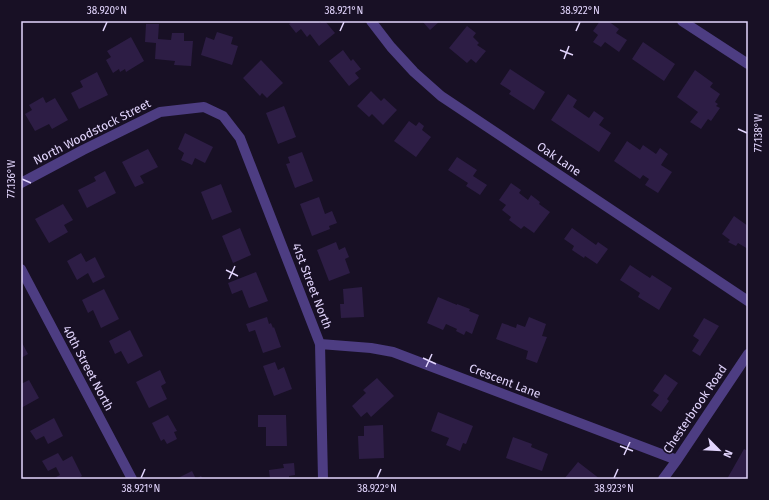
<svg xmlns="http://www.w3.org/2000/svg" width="769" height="500" viewBox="0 0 769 500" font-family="'Fira Sans',sans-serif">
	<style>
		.building { fill: #2d1d45 }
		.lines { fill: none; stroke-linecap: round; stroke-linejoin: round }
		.minor { stroke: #4d3d82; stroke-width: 10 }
		.ticks { fill: none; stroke: #e2d5fd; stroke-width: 1.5 }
		.labels { text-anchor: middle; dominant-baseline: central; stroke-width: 3.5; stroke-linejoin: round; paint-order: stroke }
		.street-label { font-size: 12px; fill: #e2d5fd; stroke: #181025 }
		.neatline { fill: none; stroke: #e2d5fd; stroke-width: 1.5 }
		.ticks-label { font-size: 10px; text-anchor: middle; fill: #e2d5fd }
	</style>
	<rect width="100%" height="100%" fill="#181025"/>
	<path class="building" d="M293 21H318L320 23 322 21H325L335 33 319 46 310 34 307 37 301 29 296 33 289 24Z
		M422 21H440L430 30Z
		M600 21H608L619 29 616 33 627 40 619 52 605 42 601 47 593 42 598 35 593 31Z
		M146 24H159L158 39 171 40 172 33H184V41H193L191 66 174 65 175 61 155 59 156 43 145 42Z
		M467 26 476 33 473 37 479 43 477 45 486 51 476 63 471 59 467 63 449 48Z
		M217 32 233 37 231 44 238 46 232 65 201 55 206 37 214 40Z
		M131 37 144 61 126 72 125 69 120 72 119 69 113 73 106 60 111 57 107 51Z
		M643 42 675 64 664 81 632 59Z
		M343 50 351 61 353 59 361 69 355 73 359 78 349 86 329 61Z
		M261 60 283 83 267 98 262 93 260 96 243 78Z
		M510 69 545 92 534 110 509 94 511 91 500 84Z
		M695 70 713 83 710 87 720 94 715 102 718 104 716 106 720 108 711 121 708 119 701 129 690 122 698 112 677 97Z
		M97 72 108 95 79 109 71 93 83 87 80 81Z
		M371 91 381 101 384 98 397 110 383 125 372 114 369 117 357 106Z
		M568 94 577 100 573 107 589 118 594 111 604 118 599 125 611 133 599 152 551 120Z
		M43 97 46 103 55 98 68 120 52 129 49 124 35 131 25 114 32 110 29 105Z
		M284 106 296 137 278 144 266 113Z
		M409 121 416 126 419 122 424 126 422 130 431 137 416 157 394 141Z
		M185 133 213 147 205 163 195 158 192 165 181 160 184 153 178 149Z
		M627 141 640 150 643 145 656 154 660 148 668 154 661 165 672 172 658 193 645 185 649 179 643 175 640 179 614 161Z
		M148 149 158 167 140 176 144 183 135 187 122 162Z
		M302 152 313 181 295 188 286 164 290 163 288 157Z
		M457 157 477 170 473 176 487 185 480 195 466 186 468 183 448 170Z
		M105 171 116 193 87 208 78 190 96 181 94 177Z
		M511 183 521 190 519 193 528 200 531 195 540 202 539 204 550 212 534 233 524 226 521 229 509 220 511 217 502 210 506 205 499 200Z
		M221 184 232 212 212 220 201 192Z
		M319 197 325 214 332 211 337 223 329 226 330 229 312 236 300 204Z
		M63 204 73 220 64 225 68 232 49 243 35 219Z
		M734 216 748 226V249L738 243 736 246 728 242 730 240 722 234Z
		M240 228 251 255 233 263 222 236Z
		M572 228 596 245 598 242 608 249 597 264 585 256 584 258 572 250 574 246 564 239Z
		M336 242 339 250 345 247 349 257 345 259 350 273 329 281 317 250Z
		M81 253 86 262 95 257 105 277 93 283 88 273 77 280 67 261Z
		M630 265 650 278 652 275 672 288 659 310 638 297 640 293 620 280Z
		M256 272 268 301 249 308 242 290 232 294 228 283Z
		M362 287 364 317 341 318 340 304H344L343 289Z
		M104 289 119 319 101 328 93 310 88 313 82 300Z
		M438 297 457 305V304L470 309 469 311 479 315 472 334 466 331 464 335 456 331 457 329 446 324 443 330 427 323Z
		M267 317 269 324 271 323 273 328 274 327 281 347 263 353 255 330 249 332 246 324Z
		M529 317 546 324 542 336 547 337 537 363 526 359 528 351 496 339 502 323 516 328 517 324 525 327Z
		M704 318 719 326 700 356 692 351 699 340 693 336Z
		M130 330 143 356 128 364 121 351 115 354 109 341Z
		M21 341 28 354 21 358Z
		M275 362 278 370 284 367 292 389 274 396 263 366Z
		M160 370 166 383 161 386 167 399 149 408 136 382Z
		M665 374 678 383 667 399 669 401 661 412 651 405 659 395 653 391Z
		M377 378 394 396 371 417 367 412 361 417 352 406 366 393 363 390Z
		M29 380 39 398 21 408V384Z
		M438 412 473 426 466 444 463 443 460 451 446 445 449 438 431 431Z
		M168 415 177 431 174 432 177 439 167 444 164 439 161 441 152 423Z
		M258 415H286L287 446H266V427H258Z
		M54 418 63 436 48 444 44 436 36 440 30 431Z
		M383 425 384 458 359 459 358 436H364V426Z
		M513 437 532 444 531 447 548 454 542 471 506 458Z
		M744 449 748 451V475L746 479H727Z
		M58 453 63 461 72 456 82 476 77 479H54V478L60 475 56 467 48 471 42 461Z
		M578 462 600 479H564Z
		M294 463 295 475 289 476V479H270L269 470 284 468 283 464Z
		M192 471 196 479 201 476 203 479H176Z"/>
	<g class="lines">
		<path class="minor" d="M371 21 391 47 414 72 441 96 748 301
			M682 21 748 64
			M21 183 83 150 160 112 204 107 223 116 240 138 320 344 323 479
			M21 269 132 479
			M320 344 371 348 393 352 677 460
			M663 479 677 460 748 354"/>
	</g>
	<path class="ticks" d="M103 31 107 22M340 31 344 22M576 31 580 22M560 50 573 55M564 59 569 46M738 129 747 133M22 179 31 183M226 270 238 276M229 279 235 266M423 358 436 364M426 367 432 354M620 446 633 451M624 455 630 442M141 478 145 469M377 478 381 469M614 478 618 469"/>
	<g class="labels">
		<g class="street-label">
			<text transform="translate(92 132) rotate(-27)">North Woodstock Street</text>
			<text transform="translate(559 159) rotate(34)">Oak Lane</text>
			<text transform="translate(312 286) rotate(69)">41st Street North</text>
			<text transform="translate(88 368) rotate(62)">40th Street North</text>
			<text transform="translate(505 381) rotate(21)">Crescent Lane</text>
			<text transform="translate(695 409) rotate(-56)">Chesterbrook Road</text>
		</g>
	</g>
	<rect width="769" height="500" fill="none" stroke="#181025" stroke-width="44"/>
	<g transform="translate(719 450) rotate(114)" stroke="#181025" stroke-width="3" paint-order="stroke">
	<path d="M0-3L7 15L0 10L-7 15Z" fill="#e2d5fd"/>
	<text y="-6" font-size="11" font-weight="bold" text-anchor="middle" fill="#e2d5fd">N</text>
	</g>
	<rect x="22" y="22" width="725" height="456" class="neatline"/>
	<g class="ticks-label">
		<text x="107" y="14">38.920°N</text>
		<text x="344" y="14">38.921°N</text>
		<text x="580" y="14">38.922°N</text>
		<text transform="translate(758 133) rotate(-90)" y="4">77.138°W</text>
		<text transform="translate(11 179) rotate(-90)" y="4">77.136°W</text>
		<text x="141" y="492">38.921°N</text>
		<text x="377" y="492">38.922°N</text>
		<text x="614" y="492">38.923°N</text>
	</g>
</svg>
